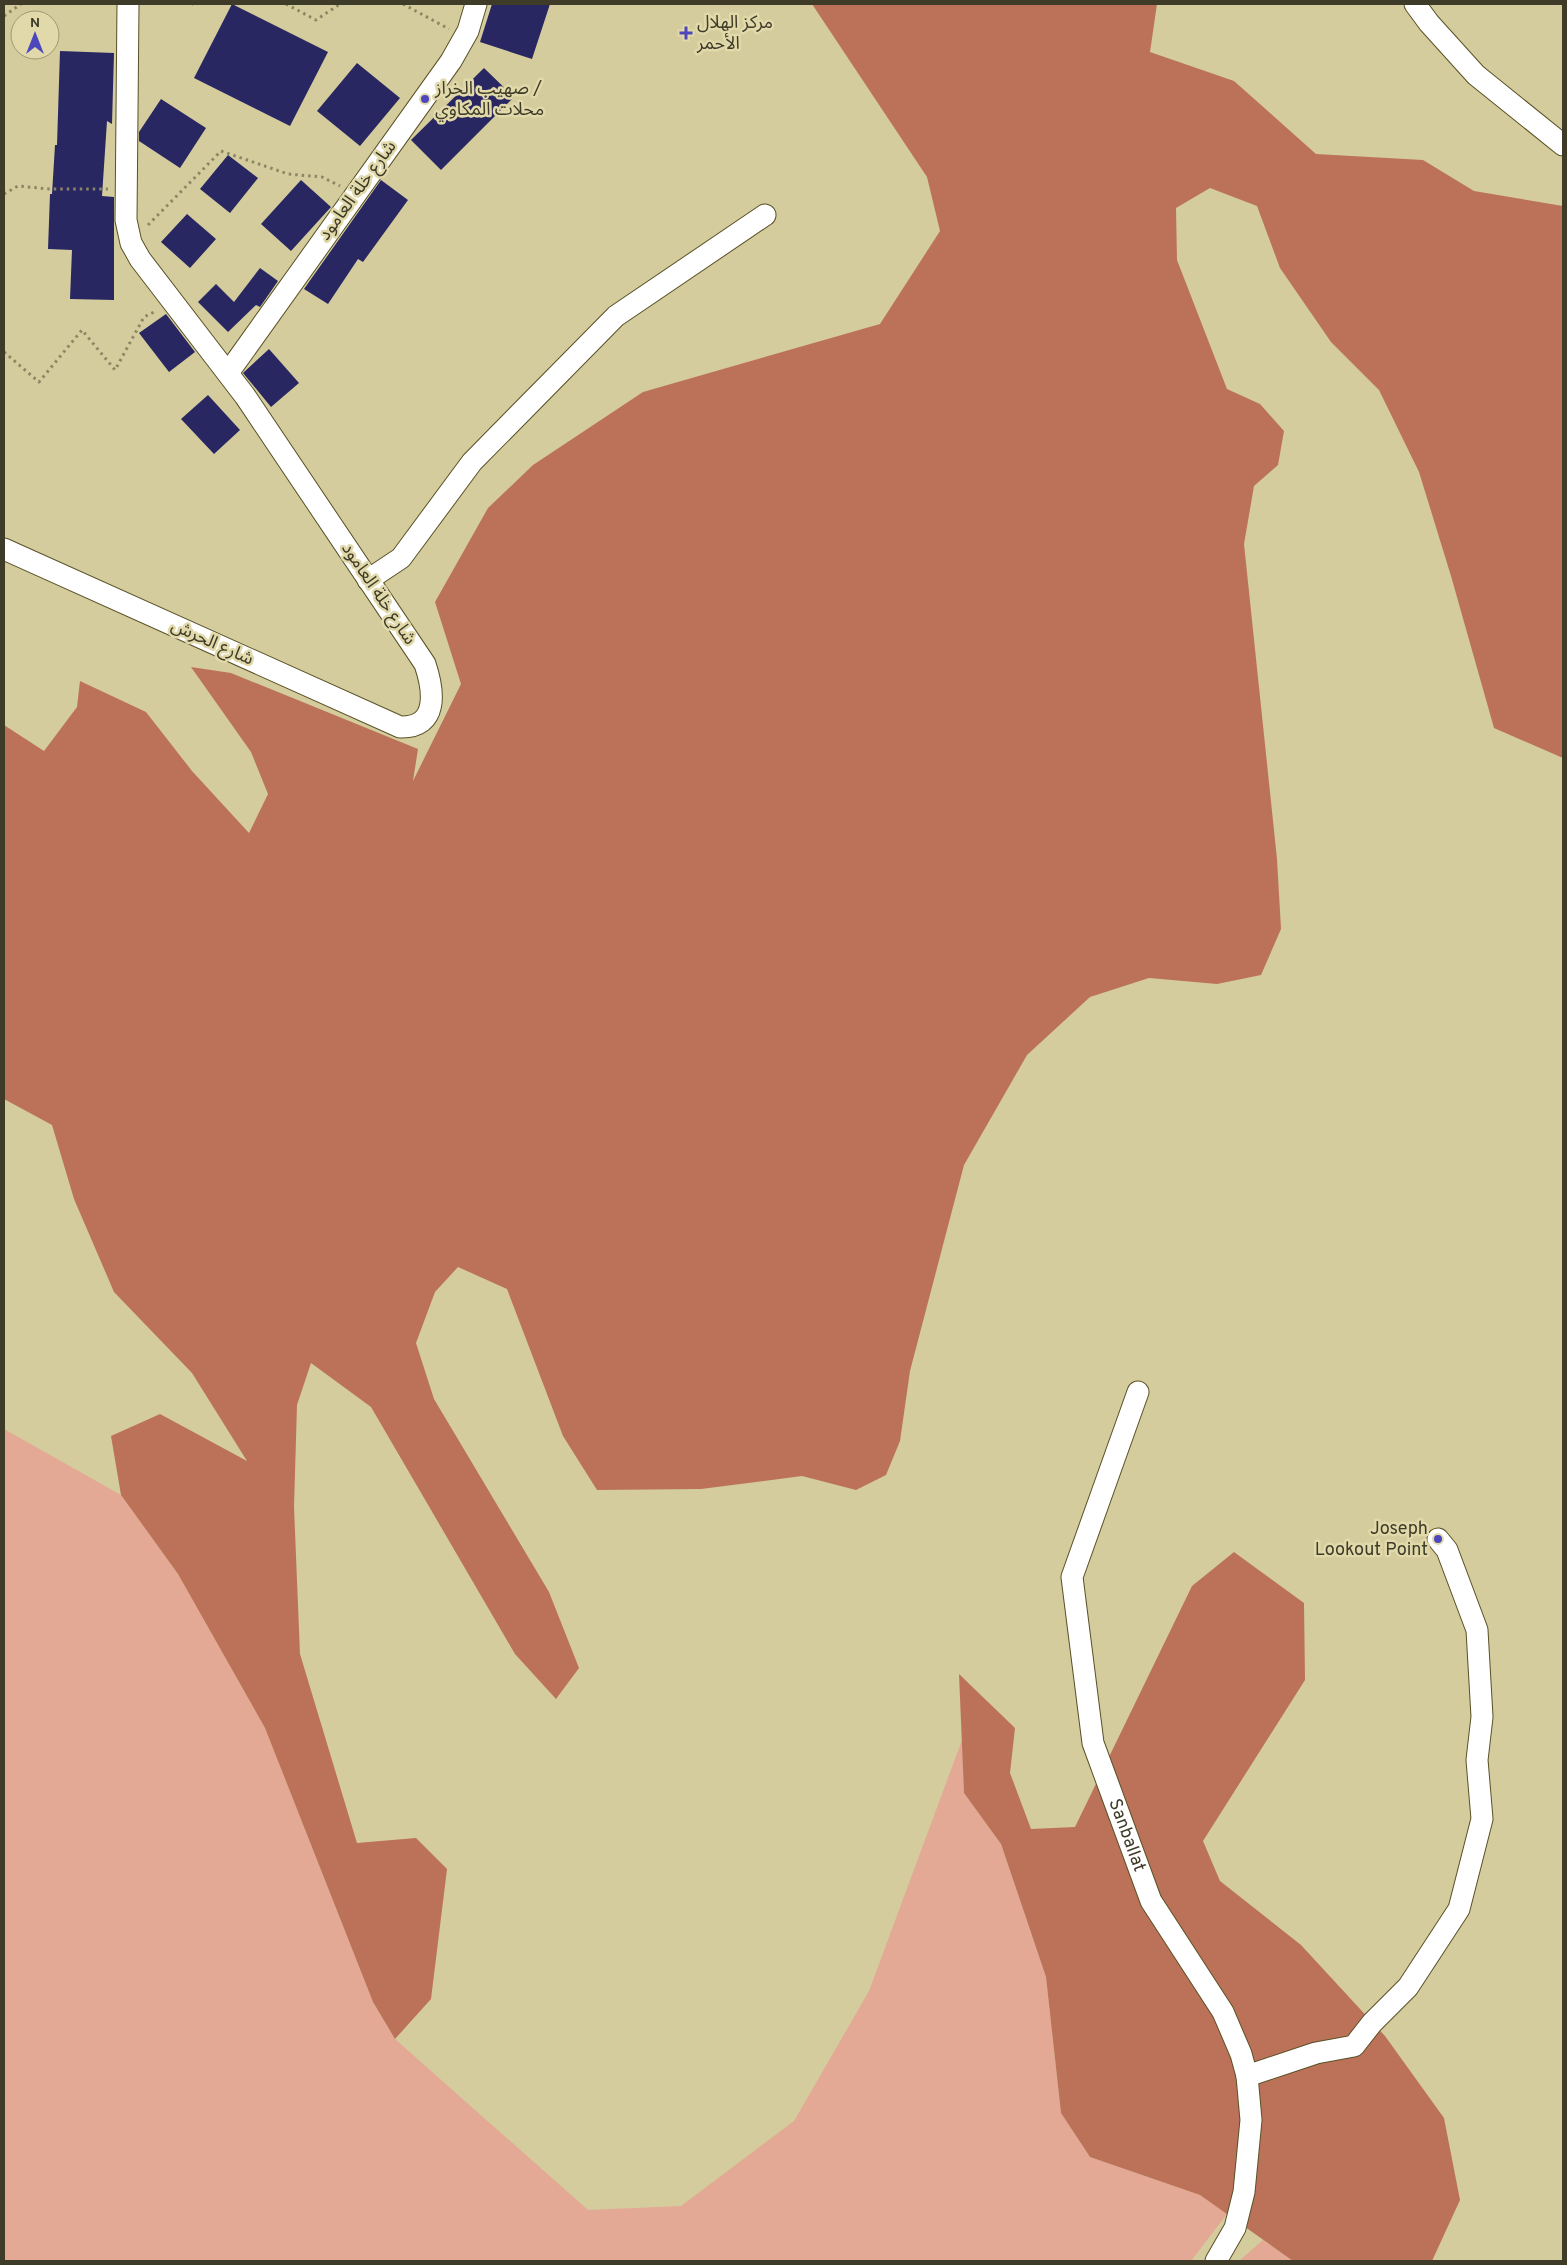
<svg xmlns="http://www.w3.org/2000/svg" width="1567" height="2265" viewBox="0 0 1567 2265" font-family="Overpass,'Noto Sans Arabic',sans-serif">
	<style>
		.green { fill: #e3a995 }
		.forest { fill: #bc7259 }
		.building { fill: #282762 }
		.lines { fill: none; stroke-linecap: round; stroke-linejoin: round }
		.minor-casing { stroke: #595126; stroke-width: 23 }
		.path { stroke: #8c8665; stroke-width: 3; stroke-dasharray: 2.5 4; stroke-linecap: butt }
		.minor { stroke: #fff; stroke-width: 21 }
		.poi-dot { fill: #4d47bd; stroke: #e1d9aa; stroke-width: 2 }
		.labels { text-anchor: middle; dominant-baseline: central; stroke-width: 5; stroke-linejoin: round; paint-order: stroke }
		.poi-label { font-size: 18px; fill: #3e3b28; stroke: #e1d9aa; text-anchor: start }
		.street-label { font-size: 18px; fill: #3e3b28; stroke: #e1d9aa }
	</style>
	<rect width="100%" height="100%" fill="#d4cc9d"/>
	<path class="green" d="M4 1429 121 1495 178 1574 265 1728 373 2002 395 2039 588 2210 681 2206 794 2121 869 1991 962 1740 964 1793 1001 1844 1046 1977 1061 2113 1090 2157 1200 2195 1227 2214 1191 2261H4Z
		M1263 2240 1293 2261H1239Z"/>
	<path class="forest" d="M812 4H1157L1150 52 1234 81 1316 154 1423 160 1474 191 1563 206V758L1494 728 1451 576 1419 472 1379 390 1331 342 1280 268 1257 206 1210 188 1176 208 1177 260 1227 389 1260 404 1284 431 1278 465 1254 486 1244 544 1277 859 1281 929 1261 975 1217 984 1149 978 1090 997 1027 1055 964 1165 910 1371 900 1441 886 1475 856 1490 802 1476 701 1489 597 1490 563 1436 507 1289 458 1267 435 1292 416 1343 434 1399 549 1592 579 1668 556 1699 515 1654 371 1407 311 1363 297 1405 294 1507 300 1654 357 1843 416 1838 447 1869 431 1999 395 2039 373 2002 265 1728 178 1574 121 1495 111 1436 160 1414 247 1461 192 1373 114 1292 74 1199 52 1125 4 1099V725L44 751 77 707 80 681 146 712 192 771 249 833 268 794 251 752 191 667 231 673 418 749 413 781 461 684 435 602 488 508 533 465 643 392 880 324 940 231 927 177Z
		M1234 1552 1304 1603 1305 1680 1203 1841 1220 1881 1301 1945 1385 2036 1444 2118 1460 2200 1432 2261H1293L1200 2195 1090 2157 1061 2113 1046 1977 1001 1844 964 1793 959 1674 1015 1728 1010 1773 1031 1829 1075 1827 1192 1586Z"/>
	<path class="building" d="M232 4 328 52 290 126 194 78Z
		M492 4H550L532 59 480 42Z
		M60 51 114 53 112 124 107 121 102 196 114 197V300L70 299 72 250 48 249 50 194H52L55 145H57Z
		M357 63 400 98 360 146 317 111Z
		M484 68 514 97 441 170 411 140Z
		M161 99 206 128 180 168 139 141V132Z
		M228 155 258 178 230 213 200 189Z
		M301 180 331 207 291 251 261 224Z
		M381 180 408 200 363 262 358 259 328 304 304 289Z
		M187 214 216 239 190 268 161 242Z
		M260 268 278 281 260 307 256 305 228 332 198 302 216 284 234 302Z
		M166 314 195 352 169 372 139 333Z
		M269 349 299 383 271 407 243 373Z
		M208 395 240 430 214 454 181 419Z"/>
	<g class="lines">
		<g class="minor-casing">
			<g id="minor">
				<path d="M1415 4 1429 23 1476 75 1563 145"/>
				<path d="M228 373 451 61 468 31 476 4"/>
				<path d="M4 549 400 727C439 728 434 691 425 664L245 396 140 259 131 243 126 220 128 4"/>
				<path d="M368 580 401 558 472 462 616 316 765 215"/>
				<path id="s1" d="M1138 1392 1072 1577 1093 1743 1151 1901 1223 2012 1241 2054 1247 2076 1251 2120 1244 2192 1235 2228 1216 2261"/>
				<path d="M1247 2076 1316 2053 1354 2046 1372 2023 1408 1987 1459 1909 1482 1819 1477 1760 1482 1717 1477 1630 1447 1550 1438 1539"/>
			</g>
		</g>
		<path class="path" d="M192 4H193
			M286 4 316 20 340 4
			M403 4 449 29
			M4 16 21 4
			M4 194 18 186 49 189H108
			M148 225 221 151 288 174 322 177 340 186
			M4 352 39 382 82 330 115 370 144 317 156 311"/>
		<use href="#minor" class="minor"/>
	</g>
	<g class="poi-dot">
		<path d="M683.5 25.5h5v5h5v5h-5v5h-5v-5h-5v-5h5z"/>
		<circle cx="425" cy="99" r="5"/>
		<circle cx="1438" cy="1539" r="5"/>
	</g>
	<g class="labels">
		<g class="poi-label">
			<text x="697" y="23">مركز الهلال<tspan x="697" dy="21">الأحمر</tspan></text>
			<text x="435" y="89">صهيب الخراز /<tspan x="435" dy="21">محلات المكاوي</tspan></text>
			<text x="1428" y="1529" text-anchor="end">Joseph<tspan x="1428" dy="21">Lookout Point</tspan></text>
		</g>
		<g class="street-label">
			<text transform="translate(358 191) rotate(-54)">شارع خلة العامود</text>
			<text transform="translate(378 594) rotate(56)">شارع خلة العامود</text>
			<text transform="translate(212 643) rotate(24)">شارع الحرش</text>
			<text stroke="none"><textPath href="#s1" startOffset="462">Sanballat</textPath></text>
		</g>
	</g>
	<rect width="1567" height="2265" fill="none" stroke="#3e3b28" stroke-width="10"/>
	<g transform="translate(35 35)"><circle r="24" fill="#e1d9aa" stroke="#a09a76"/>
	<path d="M0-4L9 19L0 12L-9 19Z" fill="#4d47bd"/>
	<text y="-8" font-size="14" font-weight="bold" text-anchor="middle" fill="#3e3b28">N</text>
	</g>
</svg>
